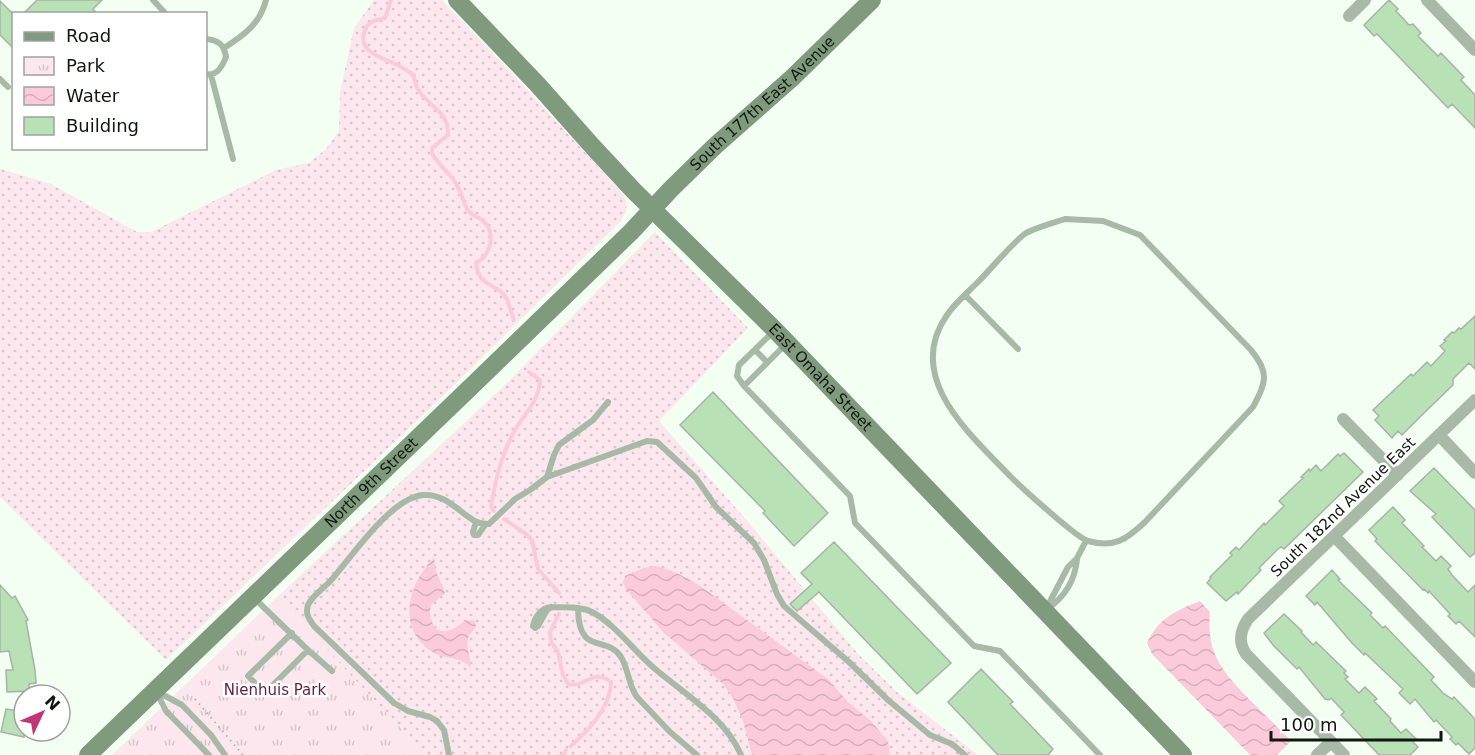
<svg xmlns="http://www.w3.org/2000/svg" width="1475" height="755" viewBox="0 0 1475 755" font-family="'DejaVu Sans',sans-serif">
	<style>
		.grass { fill: url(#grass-dots) }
		.park { fill: url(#park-tufts) }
		.water { fill: url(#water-waves) }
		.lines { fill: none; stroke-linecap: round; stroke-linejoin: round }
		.stream { stroke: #fccbdb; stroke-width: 4 }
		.building { fill: #b8e1b6; stroke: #a6b4a5; stroke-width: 1.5 }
		.path { stroke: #aeb8ae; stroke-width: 2; stroke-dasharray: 1.5 4.5; stroke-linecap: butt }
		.lane { stroke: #a8baa7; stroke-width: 6 }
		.street { stroke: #a8baa7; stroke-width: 12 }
		.secondary { stroke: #809a7e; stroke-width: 18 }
		.labels { text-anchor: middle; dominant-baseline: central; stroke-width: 5; stroke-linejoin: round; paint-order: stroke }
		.street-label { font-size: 15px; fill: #111611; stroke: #fff }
		.park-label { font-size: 15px; fill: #621e3b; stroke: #fff }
	</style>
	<defs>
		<pattern id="grass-dots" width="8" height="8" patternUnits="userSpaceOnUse" patternTransform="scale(1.5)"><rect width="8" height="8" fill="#fbe7ed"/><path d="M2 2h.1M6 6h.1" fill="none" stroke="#d6c5ca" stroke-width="1.8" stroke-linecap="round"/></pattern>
		<pattern id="park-tufts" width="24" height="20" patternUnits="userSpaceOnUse" patternTransform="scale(1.5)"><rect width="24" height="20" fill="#fbe7ed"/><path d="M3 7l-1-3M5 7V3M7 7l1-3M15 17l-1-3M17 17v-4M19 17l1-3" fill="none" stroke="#d6c5ca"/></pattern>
		<pattern id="water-waves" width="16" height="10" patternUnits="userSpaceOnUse" patternTransform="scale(1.5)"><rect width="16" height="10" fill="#fccbdb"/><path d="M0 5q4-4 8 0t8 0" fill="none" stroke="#d7aebb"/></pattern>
	</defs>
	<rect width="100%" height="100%" fill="#f3fff2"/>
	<path class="grass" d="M374 0H442L522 84 624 195C629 206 626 214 619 223L449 390 166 660 0 497V169L51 184 137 232H151L276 170 309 163 326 149 339 131 340 92 354 28Z
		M655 232 748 328 659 421 750 524 858 654 897 692 978 755H426L277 597 504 386Z"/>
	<path class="park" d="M277 597 426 755H112Z"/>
	<path class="water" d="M434 558 436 571 445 593 431 605C429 613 430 617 433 624 441 639 457 627 466 620L475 621 476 627C461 642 470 649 471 667 467 664 462 661 458 660 451 657 444 658 436 654 396 633 406 585 434 558Z
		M656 566 675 572 699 585 829 680 847 701 870 720 888 741 890 755H752L743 721 733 698 723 684 663 632 626 589 623 583 625 576 643 568Z
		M1200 601 1210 612C1206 654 1223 672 1251 701 1264 714 1278 727 1291 741L1277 755H1250L1152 654 1147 643C1158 619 1176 610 1200 601Z"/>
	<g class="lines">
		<path class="stream" d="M391 0 385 18C375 21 367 21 364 33 359 52 380 57 393 63 401 66 407 71 414 75 415 104 450 106 448 135L432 148V153C437 163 446 170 453 179 460 188 462 199 467 209 470 215 477 216 482 220 497 232 491 255 476 263 479 288 495 282 505 296 509 302 511 313 514 320
			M494 511 491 507C495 482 502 452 515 430 525 412 539 402 540 380L529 372
			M504 519 526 534 532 540 538 569 559 593
			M559 614 550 632 551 642 558 652 563 675 568 684C586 689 592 667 611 682 611 707 589 730 571 746
			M564 755 566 750"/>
	</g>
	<path class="building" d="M37 0H102L93 9 97 14H23Z
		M1389 0 1398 9 1396 11 1409 25 1413 24 1421 33 1418 36 1438 56 1441 53 1464 77 1461 80 1475 95V128L1452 104 1448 108 1377 34 1374 36 1364 25Z
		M0 1 14 15V49L0 35Z
		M1475 316V369L1469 363 1453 379V385L1424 413 1402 435 1398 431 1392 438 1375 420 1379 416 1373 410 1411 374 1413 376 1427 362 1431 366 1445 351 1440 346 1446 341 1444 340 1452 332 1454 333 1459 328 1461 329Z
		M713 392 828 513 794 546 763 513 765 511 680 425Z
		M1344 453 1363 472 1284 549 1281 547 1278 549 1259 568 1261 570 1238 594 1237 592 1226 601 1207 583 1211 578 1210 577 1232 555 1230 553 1236 547 1239 550 1264 523 1265 525 1284 506 1279 501 1303 478 1301 477 1309 469 1310 471 1316 465 1321 471 1338 454 1340 456Z
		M1434 468 1475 510V553L1470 557 1432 517 1436 514 1410 491Z
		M1393 507 1405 520 1402 523 1424 546 1422 547 1436 561 1441 556 1451 566 1448 569 1452 575 1468 592 1475 585V637L1459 621 1456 624 1448 616 1450 614 1429 591 1428 593 1424 589 1423 590 1375 541 1377 539 1369 530Z
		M834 542 951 663 917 694 819 592 797 611 790 604 812 584 801 573Z
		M1332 570 1340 579 1338 580 1342 584 1372 613 1370 615 1383 628 1385 626 1434 677 1431 680 1443 693 1452 699 1454 697 1475 719V748L1469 754 1458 743 1456 745 1450 739 1452 737 1436 720 1434 722 1415 699 1410 704 1399 693 1403 689 1365 653 1364 655 1352 643 1317 602 1315 605 1306 596Z
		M0 585 12 598 15 596 28 620 26 621 35 670 36 683 29 684V691L7 692 6 670H13L9 651 0 652Z
		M1284 614 1302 631 1301 632 1313 645 1316 642 1346 671 1344 673 1348 677 1345 679 1359 693 1365 687 1377 699 1374 701 1391 719 1390 721 1401 733 1406 729 1416 739 1413 742 1418 747 1410 755H1379L1341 715 1344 712 1331 698 1329 700 1325 699 1299 667 1297 669 1273 645 1264 633Z
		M981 669 1013 702 1010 704 1053 749 1048 755H998L948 702Z
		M6 709 20 711 19 714 24 715V737L1 732Z"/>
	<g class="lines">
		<path class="path" d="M195 699 243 755"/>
		<path class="lane" d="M153 0 166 14
			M206 39C218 40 224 44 226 57 222 67 217 76 206 74
			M224 48C244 35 260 24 266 0
			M211 75 233 159
			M0 79 8 87
			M1065 219 1103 221 1140 235 1251 350C1270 373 1266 382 1253 407L1145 522C1126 540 1114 548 1088 541 1077 538 1022 488 1011 477 971 435 903 378 947 315 955 303 968 292 978 282 989 271 1015 240 1026 233 1038 227 1053 223 1065 219Z
			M965 295 1018 349
			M773 332 739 365 737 376 744 386 850 496 855 523 974 646 1000 651 1100 755
			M755 350 767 362
			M744 386 786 344
			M547 477 554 455 559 445 593 420 608 402
			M476 522 473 532 474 535H478L485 525
			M254 598 308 650 265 693 248 676 292 633
			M551 607 547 610 538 626 535 628 533 626C535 617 541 608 551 607 564 608 580 606 592 612 616 625 633 650 654 668 684 694 725 717 741 755
			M578 609C579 657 606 634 621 657 629 670 628 685 637 697L670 732 697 755
			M1046 609 1068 567 1077 558 1086 541
			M1047 609C1065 597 1075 581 1077 559
			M308 650 332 671
			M156 691 182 705 211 735 225 755
			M156 691 166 711 209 755
			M449 755 444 730 437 721 430 717 408 711 394 703 314 626C309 619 305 614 308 605 313 594 326 587 333 578 353 555 391 498 423 495 453 493 466 526 489 524L515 499 530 490 547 477 647 441 657 442 696 478 716 507 754 543 764 560 777 594 784 606 849 662 888 700 930 735 952 744 965 755"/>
		<path class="street" d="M1427 0 1475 50
			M1349 16 1365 0
			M1343 419 1398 475
			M1439 435 1475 473
			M1335 537 1475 682
			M1317 755 1331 742
			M1344 755 1246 654C1238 642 1240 631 1248 619L1475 400"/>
		<g class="secondary">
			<path id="s1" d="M457 0 538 85 593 147 634 191 775 330 1183 755"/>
			<path id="s2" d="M88 755 477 381 631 232 671 189 715 146 792 78 872 0"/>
		</g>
	</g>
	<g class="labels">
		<g class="street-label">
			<text stroke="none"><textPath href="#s2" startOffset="938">South 177th East Avenue</textPath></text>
			<text stroke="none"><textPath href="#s1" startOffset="524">East Omaha Street</textPath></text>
			<text stroke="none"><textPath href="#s2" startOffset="393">North 9th Street</textPath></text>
			<text transform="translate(1343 507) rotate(-44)">South 182nd Avenue East</text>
		</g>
		<g class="park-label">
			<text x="275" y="690">Nienhuis Park</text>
		</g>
	</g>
	<rect x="12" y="12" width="195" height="138" fill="#ffffff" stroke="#a0a2a0" stroke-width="1.5"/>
	<rect x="24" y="32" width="30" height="9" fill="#809a7e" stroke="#a0a2a0" stroke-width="1.5"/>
	<text x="66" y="42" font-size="18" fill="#111611">Road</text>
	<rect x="24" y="57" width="30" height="18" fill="url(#park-tufts)" stroke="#a0a2a0" stroke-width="1.5"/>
	<text x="66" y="72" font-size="18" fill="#111611">Park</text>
	<rect x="24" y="87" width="30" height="18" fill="url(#water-waves)" stroke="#a0a2a0" stroke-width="1.5"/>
	<text x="66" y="102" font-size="18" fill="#111611">Water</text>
	<rect x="24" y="117" width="30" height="18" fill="#b8e1b6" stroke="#a0a2a0" stroke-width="1.5"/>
	<text x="66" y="132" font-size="18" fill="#111611">Building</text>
	<g transform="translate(42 713) rotate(46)"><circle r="28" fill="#ffffff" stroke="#a0a2a0" stroke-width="1.5"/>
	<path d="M0-4.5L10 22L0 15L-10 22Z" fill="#bf3774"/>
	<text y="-9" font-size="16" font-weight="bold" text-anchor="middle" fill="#111611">N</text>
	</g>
	<path d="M1271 731v9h170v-9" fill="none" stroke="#111611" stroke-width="3"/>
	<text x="1280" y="731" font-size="18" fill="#111611" stroke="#ffffff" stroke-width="4.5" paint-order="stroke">100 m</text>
</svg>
